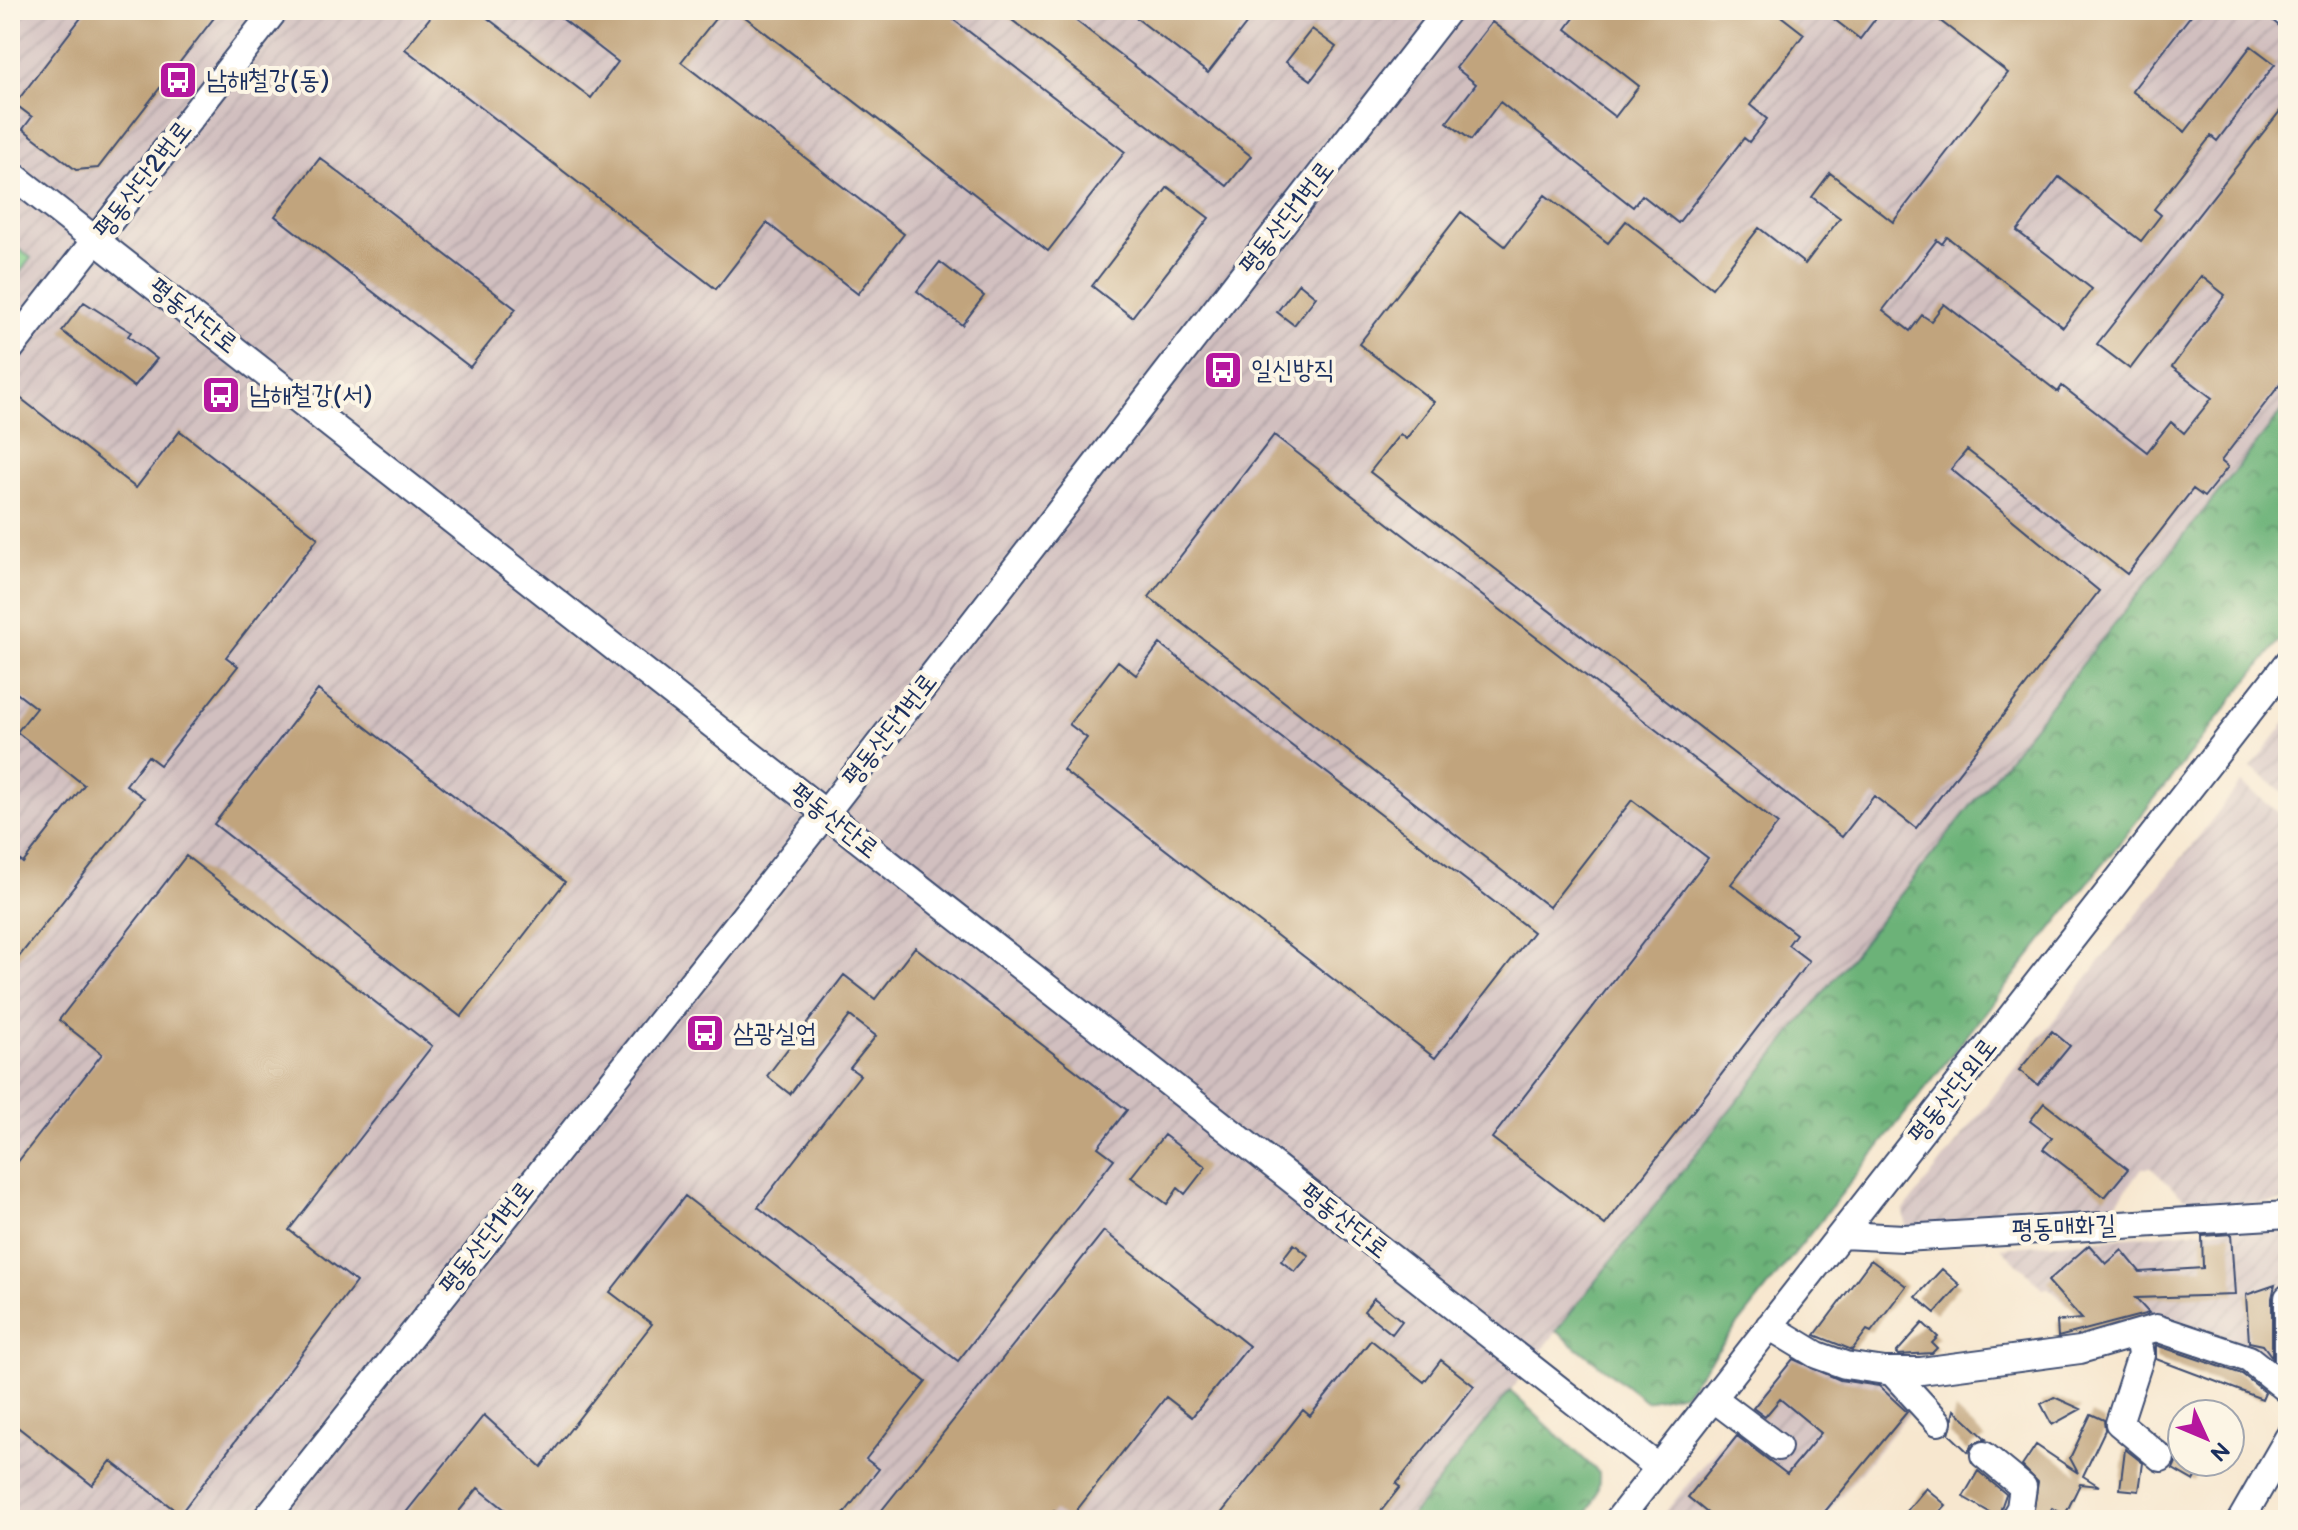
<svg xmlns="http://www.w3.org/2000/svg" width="2298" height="1530" viewBox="0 0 2298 1530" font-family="'Balsamiq Sans','Poor Story',sans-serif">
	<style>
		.industrial { fill: url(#industrial-furrows) }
		.forest { fill: url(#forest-crowns); stroke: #44706b; stroke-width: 2 }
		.park { fill: url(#park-crowns); stroke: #508076; stroke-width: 2 }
		.building { fill: #c1a47d }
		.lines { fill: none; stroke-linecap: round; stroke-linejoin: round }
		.minor-casing { stroke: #3c4b6f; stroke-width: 30 }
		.minor { stroke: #fff; stroke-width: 26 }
		.labels { text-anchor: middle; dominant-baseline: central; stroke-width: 8; stroke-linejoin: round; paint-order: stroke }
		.poi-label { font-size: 26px; fill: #1b2f5e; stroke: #fcf5e5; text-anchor: start }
		.street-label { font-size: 26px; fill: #1b2f5e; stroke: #fcf5e5 }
	</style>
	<defs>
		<pattern id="industrial-furrows" width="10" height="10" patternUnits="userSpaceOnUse" patternTransform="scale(2)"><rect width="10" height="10" fill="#d1bfbf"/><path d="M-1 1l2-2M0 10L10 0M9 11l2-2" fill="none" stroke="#b3a4a7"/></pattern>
		<pattern id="forest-crowns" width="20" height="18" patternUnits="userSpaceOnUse" patternTransform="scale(2)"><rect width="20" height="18" fill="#6cb278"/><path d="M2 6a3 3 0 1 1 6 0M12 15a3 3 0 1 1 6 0" fill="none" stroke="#589166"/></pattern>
		<pattern id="park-crowns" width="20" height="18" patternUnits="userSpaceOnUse" patternTransform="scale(2)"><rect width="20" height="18" fill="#86d08d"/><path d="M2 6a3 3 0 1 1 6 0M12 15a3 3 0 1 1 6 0" fill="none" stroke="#6da976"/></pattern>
	</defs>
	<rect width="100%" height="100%" fill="#fcf5e5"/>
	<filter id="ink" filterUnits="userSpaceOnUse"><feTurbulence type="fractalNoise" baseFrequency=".0125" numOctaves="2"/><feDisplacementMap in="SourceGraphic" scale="16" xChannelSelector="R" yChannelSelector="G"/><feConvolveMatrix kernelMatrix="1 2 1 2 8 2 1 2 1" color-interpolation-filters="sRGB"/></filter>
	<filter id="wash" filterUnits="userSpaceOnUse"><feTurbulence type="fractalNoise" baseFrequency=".006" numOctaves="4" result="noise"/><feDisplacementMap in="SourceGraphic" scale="32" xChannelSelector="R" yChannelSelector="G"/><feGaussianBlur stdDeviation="1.8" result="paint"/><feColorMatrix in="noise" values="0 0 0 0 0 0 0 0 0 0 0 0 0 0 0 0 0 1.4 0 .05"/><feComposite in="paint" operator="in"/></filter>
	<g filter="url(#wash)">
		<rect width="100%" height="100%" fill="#f7e7cf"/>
		<path class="industrial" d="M10 10H2288V404L1408 1520H10Z
			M2288 719V796L2251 768Z
			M2241 783 2288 820V1201L2195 1208 2151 1168H2142L2109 1212 2100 1214 1906 1229 1903 1211Z
			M2288 1223 2282 1366 2243 1350 2110 1334 2108 1302 2068 1305 2049 1288H2043L2001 1248Z
			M1797 1356 1880 1379 1913 1408 1821 1520H1659L1791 1357Z"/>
		<path class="forest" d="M2288 404V630L1684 1393 1646 1401 1556 1331Z
			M1510 1391 1599 1473C1600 1492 1593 1505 1582 1520H1408Z"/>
		<path class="park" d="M10 242 31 258 10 285Z"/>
		<g id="blocks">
			<path class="building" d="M87 10H220L98 168 76 170 23 129 32 117 15 104Z
				M436 10H477L591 98 618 62 551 10H722L681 62 904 234 858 294 767 223 716 289 405 49Z
				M736 10H962L954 20 1125 152 1048 251Z
				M999 10H1062L1251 156 1227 186Z
				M1126 10H1257L1208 73Z
				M1580 10H1773L1804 34 1750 105 1767 119 1749 142 1744 138 1678 223 1642 195 1633 207 1500 102 1471 140 1447 122 1476 84 1456 68 1492 22 1615 117 1639 86 1566 29Z
				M1822 10H1882L1860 39Z
				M1926 10H2195L2132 91 2185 132 2251 46 2275 64 2217 141 2211 136 2154 209 2161 215 2141 241 2059 177 2017 231 2092 289 2063 327 1947 237 1942 244 1937 240 1883 310 1910 331 1922 315 1931 321 1944 304 2058 392 2062 386 2147 452 2171 422 2184 433 2212 398 2172 367 2225 295 2201 276 2130 369 2097 344 2288 101V185L2282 193 2288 198V374L2221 461 2228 467 2204 497 2193 489 2127 574 1967 450 1951 469 2099 591 1916 828 1874 796 1842 837 1370 472 1400 434 1406 439 1434 402 1359 344 1461 212 1505 246 1545 195 1608 243 1626 221 1712 288 1759 228 1805 264 1840 218 1812 197 1830 173 1893 222 2008 73Z
				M1312 29 1336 47 1311 80 1286 62Z
				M320 158 516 309 470 367 275 216Z
				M1168 187 1209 218 1132 317 1092 286Z
				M940 262 984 296 962 325 917 291Z
				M1299 283 1316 297 1294 325 1277 312Z
				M84 302 131 332 128 336 157 359 134 387 62 331Z
				M10 390 136 488 180 431 318 538 226 657 238 666 160 765 148 756 126 785 144 798 10 968V853L23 863 84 785 17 732 36 708 10 688Z
				M1274 435 1778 824 1731 884 1796 934 1788 945 1809 961 1605 1225 1492 1138 1708 858 1632 800 1549 907 1149 597Z
				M1160 644 1533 932 1435 1058 1063 770 1087 738 1069 724 1118 661 1136 675Z
				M318 690 565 882 461 1017 214 824Z
				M186 856 432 1046 289 1230 356 1282 180 1514 111 1461 92 1485 10 1421V1172L102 1054 59 1020Z
				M915 947 1127 1110 1098 1147 1114 1159 958 1361 758 1207 860 1075 850 1068 876 1036 850 1016 790 1094 767 1076 844 975 875 999Z
				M2052 1031 2070 1046 2038 1085 2019 1070Z
				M2044 1103 2128 1169 2105 1197 2043 1149 2052 1138 2030 1121Z
				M1164 1135 1206 1167 1185 1194 1178 1188 1167 1204 1131 1177Z
				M685 1196 926 1382 866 1459 879 1469 839 1520H518L478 1488 452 1520H400L484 1415 541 1467 652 1324 610 1292Z
				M1104 1231 1249 1346 1192 1417 1166 1397 1069 1520 1054 1511 1047 1520H874Z
				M2231 1234 2235 1295 2135 1298 2149 1313 2058 1337 2057 1321 2082 1319 2048 1281 2089 1245 2106 1264 2122 1250 2140 1272 2203 1268 2202 1236Z
				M1294 1244 1309 1256 1295 1272 1281 1261Z
				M1871 1260 1906 1286 1871 1332 1867 1330 1852 1350 1815 1335Z
				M1942 1269 1960 1285 1935 1313 1916 1297Z
				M2275 1285 2272 1298V1357L2263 1345 2249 1342 2246 1295Z
				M1374 1298 1402 1321 1392 1334 1364 1311Z
				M1923 1323 1938 1337 1932 1343 1937 1348 1932 1353 1898 1355 1896 1353Z
				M1371 1340 1424 1382 1441 1360 1474 1386 1396 1484 1400 1487 1374 1520H1216L1303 1410 1310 1416Z
				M2156 1345 2242 1374 2265 1392 2262 1399 2156 1359Z
				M1793 1359 1840 1380 1879 1386 1907 1412 1818 1520H1716L1688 1497 1737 1436 1787 1474 1821 1433 1780 1399 1765 1417 1753 1408Z
				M2054 1397 2081 1409 2052 1425 2041 1404Z
				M1955 1410 1986 1439 1972 1444 1968 1452 1949 1434Z
				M2091 1414 2104 1420 2105 1430 2083 1476 2099 1486 2080 1484 2065 1515 2052 1508 2045 1520H2032L2038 1482 2022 1466 2036 1445 2078 1473 2070 1458Z
				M2125 1449 2143 1463 2139 1491 2120 1489Z
				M2176 1462H2204L2194 1481 2173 1469Z
				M1978 1471 2006 1494 1998 1517 1963 1497Z
				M1926 1488 1946 1505 1932 1520H1899Z"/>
		</g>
	</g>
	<g filter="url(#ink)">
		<use href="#blocks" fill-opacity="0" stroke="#3c4b6f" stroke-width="2"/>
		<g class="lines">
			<g class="minor-casing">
				<path id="minor" d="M2282 10 2288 15
					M10 173 1659 1468
					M10 349 275 10
					M1841 1235 1904 1238 2288 1215
					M2288 1298V1386
					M1769 1326 1817 1355 1845 1365 1885 1371H1921L2080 1350 2156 1328 2249 1359 2288 1390
					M2138 1336 2141 1355 2119 1423 2161 1458
					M1891 1371 1938 1422
					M1713 1398 1778 1447
					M1984 1455 2023 1487 2020 1508 2013 1520
					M265 1520 825 814 1448 10
					M1618 1520 2288 662
					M2241 1520 2288 1438"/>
			</g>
			<use href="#minor" class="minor"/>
		</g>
	</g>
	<defs>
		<g id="bus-square" transform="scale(2)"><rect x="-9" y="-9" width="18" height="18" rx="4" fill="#b5179e" stroke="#fcf5e5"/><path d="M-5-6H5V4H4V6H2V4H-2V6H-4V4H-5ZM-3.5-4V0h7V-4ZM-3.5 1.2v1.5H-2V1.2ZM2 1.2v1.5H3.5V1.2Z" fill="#fff"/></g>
	</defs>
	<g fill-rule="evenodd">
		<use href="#bus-square" x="178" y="80"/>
		<use href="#bus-square" x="1223" y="370"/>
		<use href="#bus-square" x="221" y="395"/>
		<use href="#bus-square" x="705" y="1033"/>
	</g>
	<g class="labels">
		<g class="poi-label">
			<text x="206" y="80">남해철강(동)</text>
			<text x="1251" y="370">일신방직</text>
			<text x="249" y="395">남해철강(서)</text>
			<text x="733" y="1033">삼광실업</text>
		</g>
		<g class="street-label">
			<text transform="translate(143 180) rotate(-52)">평동산단2번로</text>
			<text transform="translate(1287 218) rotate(-52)">평동산단1번로</text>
			<text transform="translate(193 316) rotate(38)">평동산단로</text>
			<text transform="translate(890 730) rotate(-52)">평동산단1번로</text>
			<text transform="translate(834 821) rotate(38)">평동산단로</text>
			<text transform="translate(1953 1091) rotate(-52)">평동산단외로</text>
			<text transform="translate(1344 1221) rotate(38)">평동산단로</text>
			<text transform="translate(2064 1228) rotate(-3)">평동매화길</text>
			<text transform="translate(487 1238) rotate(-52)">평동산단1번로</text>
		</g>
	</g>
	<rect width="2298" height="1530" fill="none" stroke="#fcf5e5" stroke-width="40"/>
	<g transform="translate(2206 1438) rotate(134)"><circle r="38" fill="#fcf5e5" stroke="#a2a6af" stroke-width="2"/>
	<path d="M0-6L14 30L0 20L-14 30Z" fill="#b5179e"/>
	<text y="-12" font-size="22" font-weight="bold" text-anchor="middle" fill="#1b2f5e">N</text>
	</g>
</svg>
